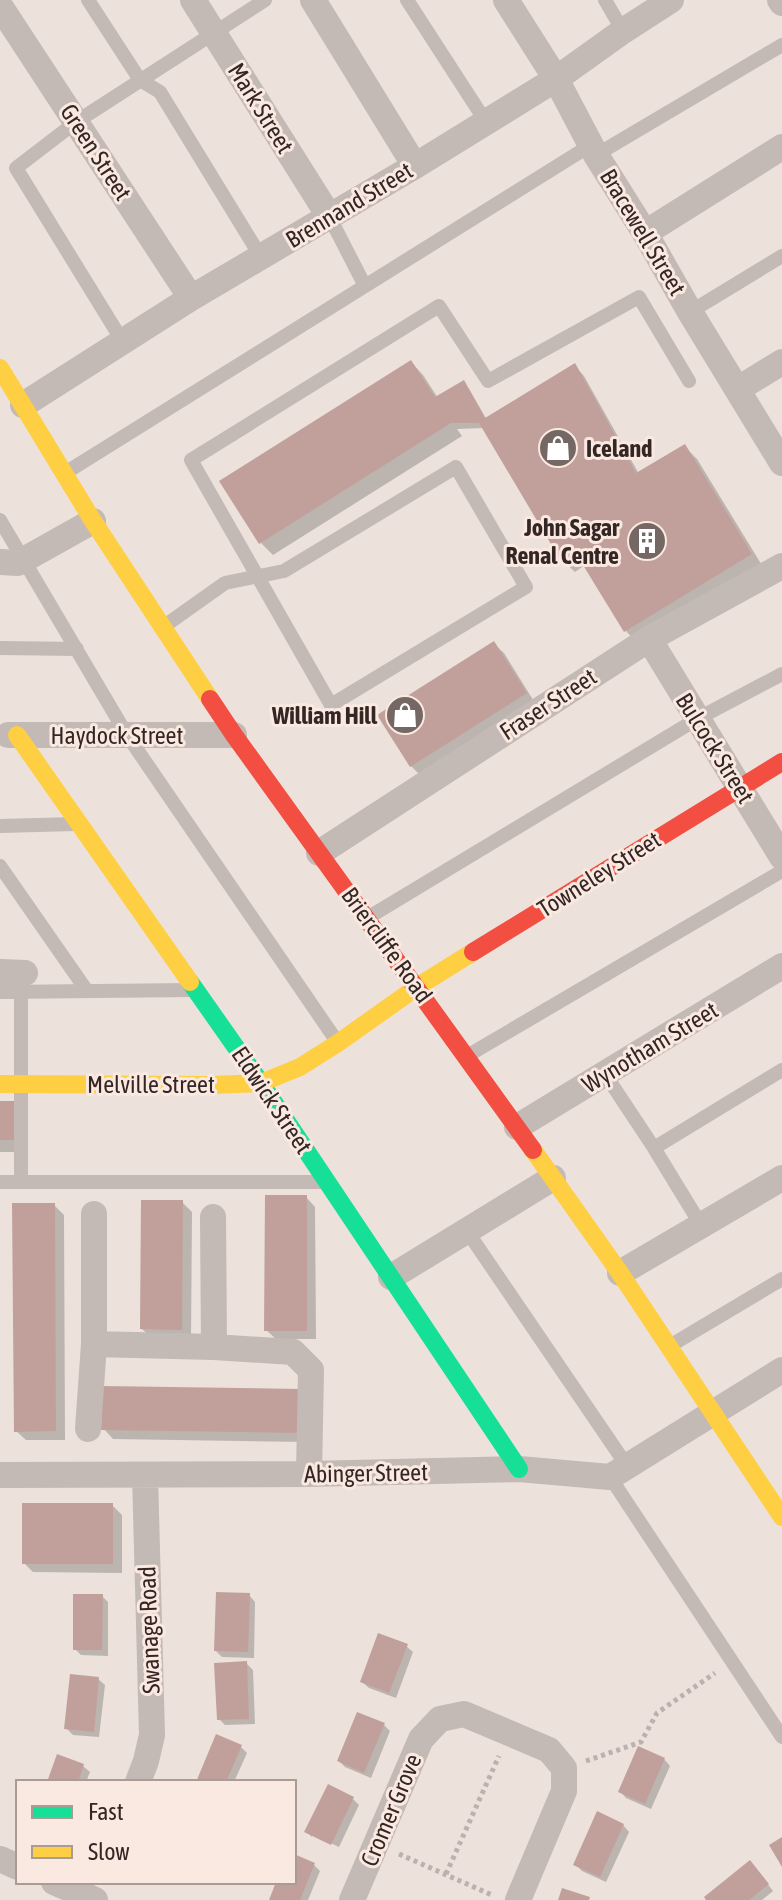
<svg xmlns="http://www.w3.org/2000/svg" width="782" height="1900" viewBox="0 0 782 1900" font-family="'Asap Condensed',sans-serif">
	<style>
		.shadow { fill: #0003 }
		.building { fill: #c1a09c }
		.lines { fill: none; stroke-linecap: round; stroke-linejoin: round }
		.path { stroke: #bcb1ae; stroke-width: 5; stroke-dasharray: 4 4; stroke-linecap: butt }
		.lane { stroke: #c3b9b5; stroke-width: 14 }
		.street { stroke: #c3b9b5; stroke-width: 26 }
		.fast { stroke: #16e098; stroke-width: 18 }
		.slow { stroke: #ffcf43; stroke-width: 18 }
		.jam { stroke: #f24e42; stroke-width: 18 }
		.labels { text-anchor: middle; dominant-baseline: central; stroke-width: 6; stroke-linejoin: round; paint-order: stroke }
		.street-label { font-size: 24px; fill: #342624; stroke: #fae9e1 }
		.poi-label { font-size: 24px; font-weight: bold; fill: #342624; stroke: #fae9e1; text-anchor: end }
	</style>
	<rect width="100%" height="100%" fill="#ece1db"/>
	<path class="shadow" d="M411 362 423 375 438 398 463 383 469 389 487 420 575 366 584 376 639 474 684 446 697 459 763 567 638 644 626 631 585 565 575 572 562 560 484 428 457 429 462 436 273 555 261 543Z
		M494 644 504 653 535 703 421 776 411 766Z
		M0 1103 26 1152H0Z
		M306 1197 315 1207 316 1339H276L266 1330Z
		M182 1202 192 1212 191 1339 152 1338 142 1329Z
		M54 1205 64 1215 65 1440H26L16 1431Z
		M301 1391 310 1442 113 1439 104 1429Z
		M112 1505 122 1515V1573L33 1572 24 1563Z
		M249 1595 255 1602 254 1658 222 1657 216 1651Z
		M102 1596 108 1602V1656L81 1655 75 1649Z
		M406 1646 413 1652 396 1698 369 1688 362 1682Z
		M246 1663 253 1670 255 1724 225 1725 219 1719Z
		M98 1679 105 1685 99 1737 73 1735 66 1728Z
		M384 1725 390 1731 371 1778 345 1767 339 1761Z
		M241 1747 247 1753 234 1782H198Z
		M664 1759 670 1766 651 1809 626 1798 620 1791Z
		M83 1766 90 1772 86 1782H49Z
		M353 1799 359 1805 339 1847 312 1834V1837L307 1832Z
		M623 1825 629 1832 606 1882 582 1871 576 1865Z
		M294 1857 314 1865 320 1871 308 1900H271L278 1882H294Z
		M756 1869 773 1891 762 1900H709Z"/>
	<path class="building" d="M411 360 435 397 464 380 485 418 575 363 636 473 685 444 752 554 624 632 575 552 561 561 479 423H451L259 544 219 481Z
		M494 641 527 693 410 767 377 715Z
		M0 1101H14V1140H0Z
		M265 1195H307V1331H264Z
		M141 1200H183L182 1330 140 1329Z
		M12 1203H55L56 1431 14 1432Z
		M102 1386 302 1389 301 1433 101 1430Z
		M22 1503H113V1564H22Z
		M216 1592 250 1593 248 1652 214 1651Z
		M73 1594H103L102 1650H73Z
		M378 1633 408 1644 389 1693 360 1682Z
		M247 1661 249 1719 217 1720 214 1663Z
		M70 1674 99 1677 94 1732 64 1729Z
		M357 1712 385 1723 364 1773 337 1761Z
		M216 1734 242 1745 226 1782H196Z
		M638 1746 665 1758 645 1804 618 1792Z
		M57 1754 84 1764 78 1782H47Z
		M328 1784 354 1797 331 1845 304 1832Z
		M597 1811 624 1824 600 1877 573 1865Z
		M782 1837V1867L769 1845Z
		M294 1854 315 1863 300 1900H269L276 1882H294Z
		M750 1860 769 1884 749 1900H706L704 1897Z
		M562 1888 590 1897 589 1900H558Z"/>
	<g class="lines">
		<path class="path" d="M586 1761 641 1742 657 1713 715 1673
			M399 1854 492 1895
			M446 1874 499 1756"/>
		<path class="lane" d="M88 0 140 80 160 92 261 257
			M407 0 486 122
			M605 0 623 31
			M596 155 782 45
			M329 216 365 286
			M690 312 782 256
			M123 342 16 168 76 122 265 0
			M65 473 591 145
			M0 520 127 735 338 1043
			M163 627 225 583 284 571 456 467 526 587 331 705 191 460 439 306 488 381 639 297 689 381
			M0 648 77 649
			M0 826 76 824
			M0 866 87 991
			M369 917 697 719 782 674
			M0 992 192 990
			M467 1056 782 871
			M605 1074 654 1148
			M0 1182H324
			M21 1182V992
			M701 1225 654 1148 782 1070
			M467 1231 627 1466
			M668 1347 782 1279
			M610 1477 782 1737"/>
		<path class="street" d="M193 0 329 216
			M313 0 415 166
			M506 0 556 79 596 155 645 233 690 312 782 463
			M780 0 782 3
			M0 6 191 298
			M645 233 782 147
			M738 389 782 362
			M23 405 191 298 415 166 556 79 623 31 671 0
			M0 562 18 563 93 521
			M649 639 782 857
			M8 735H234
			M319 853 649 639 782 566
			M0 972 25 973
			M517 1127 782 966
			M213 1217 214 1347
			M620 1273 782 1178
			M391 1277 553 1178
			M94 1344V1214
			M88 1429 94 1344 214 1347 293 1352 311 1370 309 1474
			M0 1475 309 1474 519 1469 610 1477 782 1370
			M138 1782 146 1761 152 1735 145 1475
			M0 1859 18 1867
			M54 1882 95 1900
			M352 1900 421 1739 440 1719 464 1714 549 1750 564 1768V1791L518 1900"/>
		<path class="fast" d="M190 982 261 1083 519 1469"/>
		<path class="slow" d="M0 368 93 521 210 699
			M17 735 190 982
			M0 1084 210 1085 261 1083 300 1067 338 1043 417 987 473 952
			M533 1150 620 1273 782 1517"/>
		<path class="jam" d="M210 699 234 735 533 1150
			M473 952 782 762"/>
	</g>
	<defs>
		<g id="shop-disc" transform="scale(2)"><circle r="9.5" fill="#746764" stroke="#fae9e1"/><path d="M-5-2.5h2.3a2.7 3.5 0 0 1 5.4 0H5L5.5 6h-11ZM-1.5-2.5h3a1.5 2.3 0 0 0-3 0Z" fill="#fff"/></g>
		<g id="building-disc" transform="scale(2)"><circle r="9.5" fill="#746764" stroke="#fae9e1"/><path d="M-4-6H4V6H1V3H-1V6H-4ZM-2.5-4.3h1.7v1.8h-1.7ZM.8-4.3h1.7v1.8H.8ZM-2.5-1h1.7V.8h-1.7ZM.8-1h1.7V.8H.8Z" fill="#fff"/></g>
	</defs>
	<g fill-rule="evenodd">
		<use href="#shop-disc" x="558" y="448"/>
		<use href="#building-disc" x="647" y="541"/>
		<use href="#shop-disc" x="405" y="715"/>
	</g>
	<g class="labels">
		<g class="street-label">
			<text transform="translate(261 108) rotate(58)">Mark Street</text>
			<text transform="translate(96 152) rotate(57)">Green Street</text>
			<text transform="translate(349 205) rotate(-31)">Brennand Street</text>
			<text transform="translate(643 232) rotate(59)">Bracewell Street</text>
			<text transform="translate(548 704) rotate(-33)">Fraser Street</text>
			<text x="117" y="735">Haydock Street</text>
			<text transform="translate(715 748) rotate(58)">Bulcock Street</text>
			<text transform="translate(599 874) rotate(-32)">Towneley Street</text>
			<text transform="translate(387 945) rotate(54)">Briercliffe Road</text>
			<text transform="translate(650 1047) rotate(-31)">Wynotham Street</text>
			<text x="151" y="1084">Melville Street</text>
			<text transform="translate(272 1100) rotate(56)">Eldwick Street</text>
			<text transform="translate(366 1473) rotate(-1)">Abinger Street</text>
			<text transform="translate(149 1630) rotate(-92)">Swanage Road</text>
			<text transform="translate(391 1810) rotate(-67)">Cromer Grove</text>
		</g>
		<g class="poi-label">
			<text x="586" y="448" text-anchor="start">Iceland</text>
			<text x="619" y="527">John Sagar<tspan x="619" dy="28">Renal Centre</tspan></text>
			<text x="377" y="715">William Hill</text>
		</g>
	</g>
	<rect x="16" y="1780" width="280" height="104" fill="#fae9e1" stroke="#ab9b95" stroke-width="2"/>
	<rect x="32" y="1806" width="40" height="12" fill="#16e098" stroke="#ab9b95" stroke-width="2"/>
	<text x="88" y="1820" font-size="24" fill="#342624">Fast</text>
	<rect x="32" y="1846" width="40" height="12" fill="#ffcf43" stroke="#ab9b95" stroke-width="2"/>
	<text x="88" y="1860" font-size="24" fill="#342624">Slow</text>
</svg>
